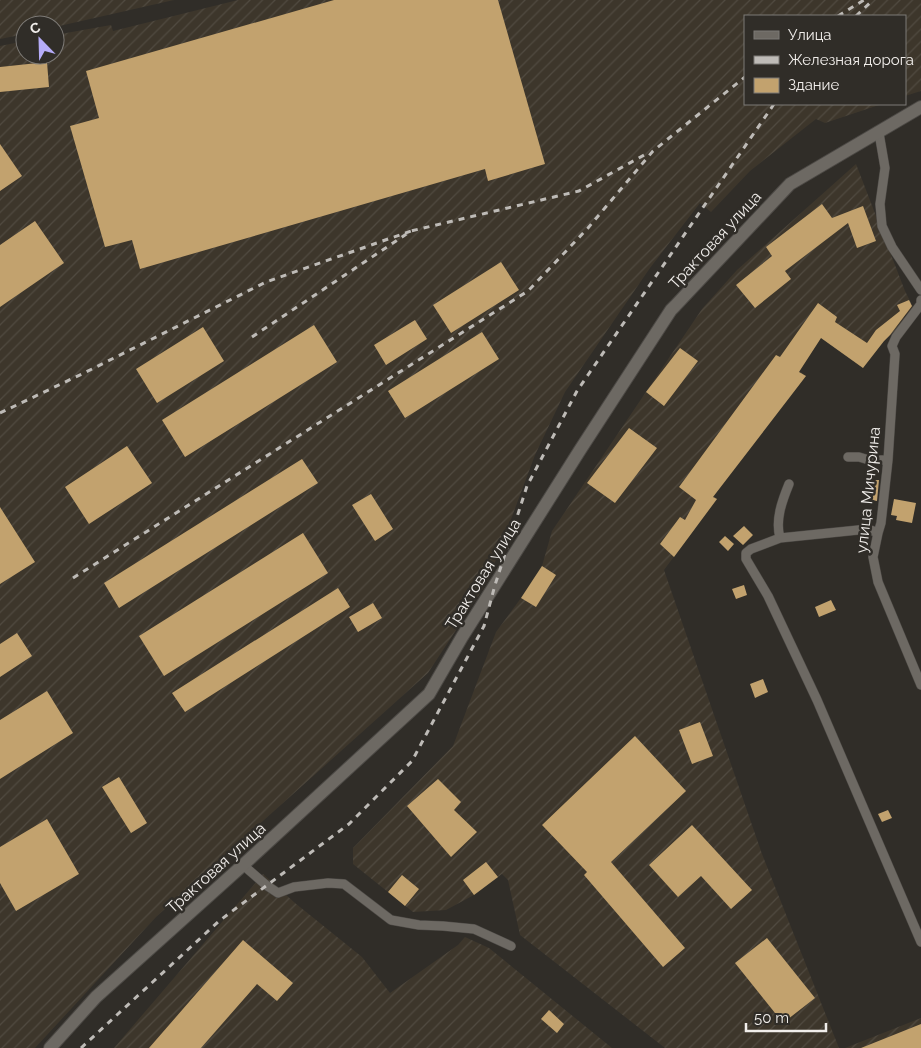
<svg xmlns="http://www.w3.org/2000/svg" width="921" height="1048" viewBox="0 0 921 1048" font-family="Raleway,sans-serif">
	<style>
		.industrial { fill: url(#industrial-furrows) }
		.building { fill: #c2a26e }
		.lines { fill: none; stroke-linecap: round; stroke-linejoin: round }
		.street-casing { stroke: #4c4945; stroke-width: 10 }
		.secondary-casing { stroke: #4c4945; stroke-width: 14 }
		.street { stroke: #6d6963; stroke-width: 9 }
		.secondary { stroke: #6d6963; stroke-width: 12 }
		.rail { stroke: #bebbb7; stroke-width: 3; stroke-dasharray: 6 6; stroke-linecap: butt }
		.labels { text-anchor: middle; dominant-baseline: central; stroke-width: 5; stroke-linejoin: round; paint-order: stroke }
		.street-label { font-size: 16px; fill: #f1eeeb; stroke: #302d28 }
	</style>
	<defs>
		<pattern id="industrial-furrows" width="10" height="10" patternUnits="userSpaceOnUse" patternTransform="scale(1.25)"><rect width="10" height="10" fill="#3d362b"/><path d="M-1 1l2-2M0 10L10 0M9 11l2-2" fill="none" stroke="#504a40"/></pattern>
	</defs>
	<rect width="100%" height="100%" fill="#302d28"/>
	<path class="industrial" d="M0 0H174L55 27V25H25V34L0 39Z
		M238 0H921V91L905 96V16H745V104H882L825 123 816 119 750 171 711 212 700 203 650 268 565 392 535 455 488 581 428 673 156 917 35 1048H0V46L25 41V55H55V35L111 25 113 31Z
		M856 164 905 291 914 309 904 316 906 321 884 341 863 368 821 338 799 371 806 376 713 496 717 499 664 570 762 854 839 1048H665L520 935 508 880 502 874 474 895 446 910 413 912 353 864V848L453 746 496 632 521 598 542 566 552 531 702 309 737 270Z
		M263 874 295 903 362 957 390 993 458 945 465 937 489 948 612 1048H114Z
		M921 1018V1048H845Z"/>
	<path class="building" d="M334 0H498L545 164 488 181 485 169 140 269 132 240 105 247 70 126 99 118 86 71Z
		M47 62 49 87 0 92V67Z
		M0 144 22 176 0 191Z
		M822 204 832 218 863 206 876 241 857 248 848 223 785 271 791 279 755 308 736 285 772 256 766 247Z
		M35 221 64 263 0 307V245Z
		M501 262 519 290 451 333 433 305Z
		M909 300 912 306 890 335 884 341 863 368 821 338 799 372 806 376 713 497 717 499 674 557 660 544 680 517 685 520 696 500 679 487 776 355 780 357 818 303 837 317 835 322 867 343 876 330 900 311 897 305Z
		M415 320 427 339 386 365 374 345Z
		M314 325 337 362 185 457 162 420Z
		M203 327 224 361 157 403 136 369Z
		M482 332 499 359 405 418 388 391Z
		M680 348 698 361 664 406 646 392Z
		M629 428 657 448 615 503 587 483Z
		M127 446 152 483 89 524 65 487Z
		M302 459 318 483 119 608 104 583Z
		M874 480H879L877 501 872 500Z
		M371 494 393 529 375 541 352 505Z
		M894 499 916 503 912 523 896 520 897 516 891 515Z
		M0 507 35 562 0 584Z
		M744 526 753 535 743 545 733 536Z
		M303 533 328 573 164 676 139 636Z
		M725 536 734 544 728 551 719 542Z
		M542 566 556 575 536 607 521 598Z
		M744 585 747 595 736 599 732 589Z
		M338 588 350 607 185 712 172 693Z
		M831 600 836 610 819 617 815 607Z
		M373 603 382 618 358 632 349 617Z
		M17 633 32 656 0 677V644Z
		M763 679 768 692 755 698 750 684Z
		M47 691 73 733 0 779V720Z
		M700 722 713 756 692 764 679 730Z
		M635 736 686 791 611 862 685 948 663 967 584 875 587 872 542 825Z
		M119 777 147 823 131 833 102 787Z
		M438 779 461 802 454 810 477 832 451 857 407 806Z
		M888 810 892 818 882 822 878 814Z
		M47 819 79 874 16 911 0 883V847Z
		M692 825 752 890 731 909 701 876 678 897 649 865Z
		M486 862 498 877 474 895 463 880Z
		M402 875 419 889 405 906 388 892Z
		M767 938 815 998 783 1023 735 963Z
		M243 940 293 983 277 1001 257 984 201 1048H149Z
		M549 1010 564 1024 557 1033 541 1019Z
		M921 1024V1048H861Z"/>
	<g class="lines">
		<g class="street-casing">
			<path id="street" d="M879 133 885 168 880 204 882 226 892 247 921 290
				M921 300V304L896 337 892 346 895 354 888 460 881 523 878 533 873 557 878 582 921 685
				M848 457H859L869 460H888
				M878 533 868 529 780 538 751 549 746 553V559L768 596 817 700 921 942
				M780 538C775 520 782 501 789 484
				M243 865 266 885 278 893 294 887 328 883 344 884 391 920 419 925 443 926 474 929 511 946"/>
		</g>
		<g class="secondary-casing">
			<path id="secondary" d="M50 1048 96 997 243 865 429 694 462 637 580 450 671 310 675 306 790 184 921 107"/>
		</g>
		<use href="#street" class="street"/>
		<use href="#secondary" class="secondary"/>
		<path class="rail" d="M838 16 864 0
			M856 16 873 0
			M252 337 411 231 579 191 646 154
			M0 413 84 373 266 282 411 231
			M73 578 528 291 588 228 653 151 745 77
			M81 1048 219 921 349 824 412 761 484 626 495 585 527 486 577 391 774 104"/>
	</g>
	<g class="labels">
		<g class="street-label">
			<text transform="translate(715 240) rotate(-47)">Трактовая улица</text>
			<text transform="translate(868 490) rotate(-84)">улица Мичурина</text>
			<text transform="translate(483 574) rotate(-58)">Трактовая улица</text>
			<text transform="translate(216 868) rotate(-42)">Трактовая улица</text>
		</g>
	</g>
	<rect x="744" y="15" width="162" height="90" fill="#302d28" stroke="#7d7a76"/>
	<rect x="754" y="31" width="25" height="8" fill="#6d6963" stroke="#7d7a76"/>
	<text x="788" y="40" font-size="15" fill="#f1eeeb">Улица</text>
	<rect x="754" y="56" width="25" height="8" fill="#bebbb7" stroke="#7d7a76"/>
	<text x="788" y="65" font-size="15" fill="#f1eeeb">Железная дорога</text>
	<rect x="754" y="78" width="25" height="15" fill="#c2a26e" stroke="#7d7a76"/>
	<text x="788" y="90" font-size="15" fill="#f1eeeb">Здание</text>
	<g transform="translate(40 40) rotate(337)"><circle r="24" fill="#302d28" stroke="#7d7a76"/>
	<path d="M0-4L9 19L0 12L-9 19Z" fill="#b5acf8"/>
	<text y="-8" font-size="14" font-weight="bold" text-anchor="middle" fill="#f1eeeb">С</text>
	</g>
	<path d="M746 1023v8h80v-8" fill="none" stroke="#f1eeeb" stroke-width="2.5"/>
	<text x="754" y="1023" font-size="15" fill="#f1eeeb" stroke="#302d28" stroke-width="4" paint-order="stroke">50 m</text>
</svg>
